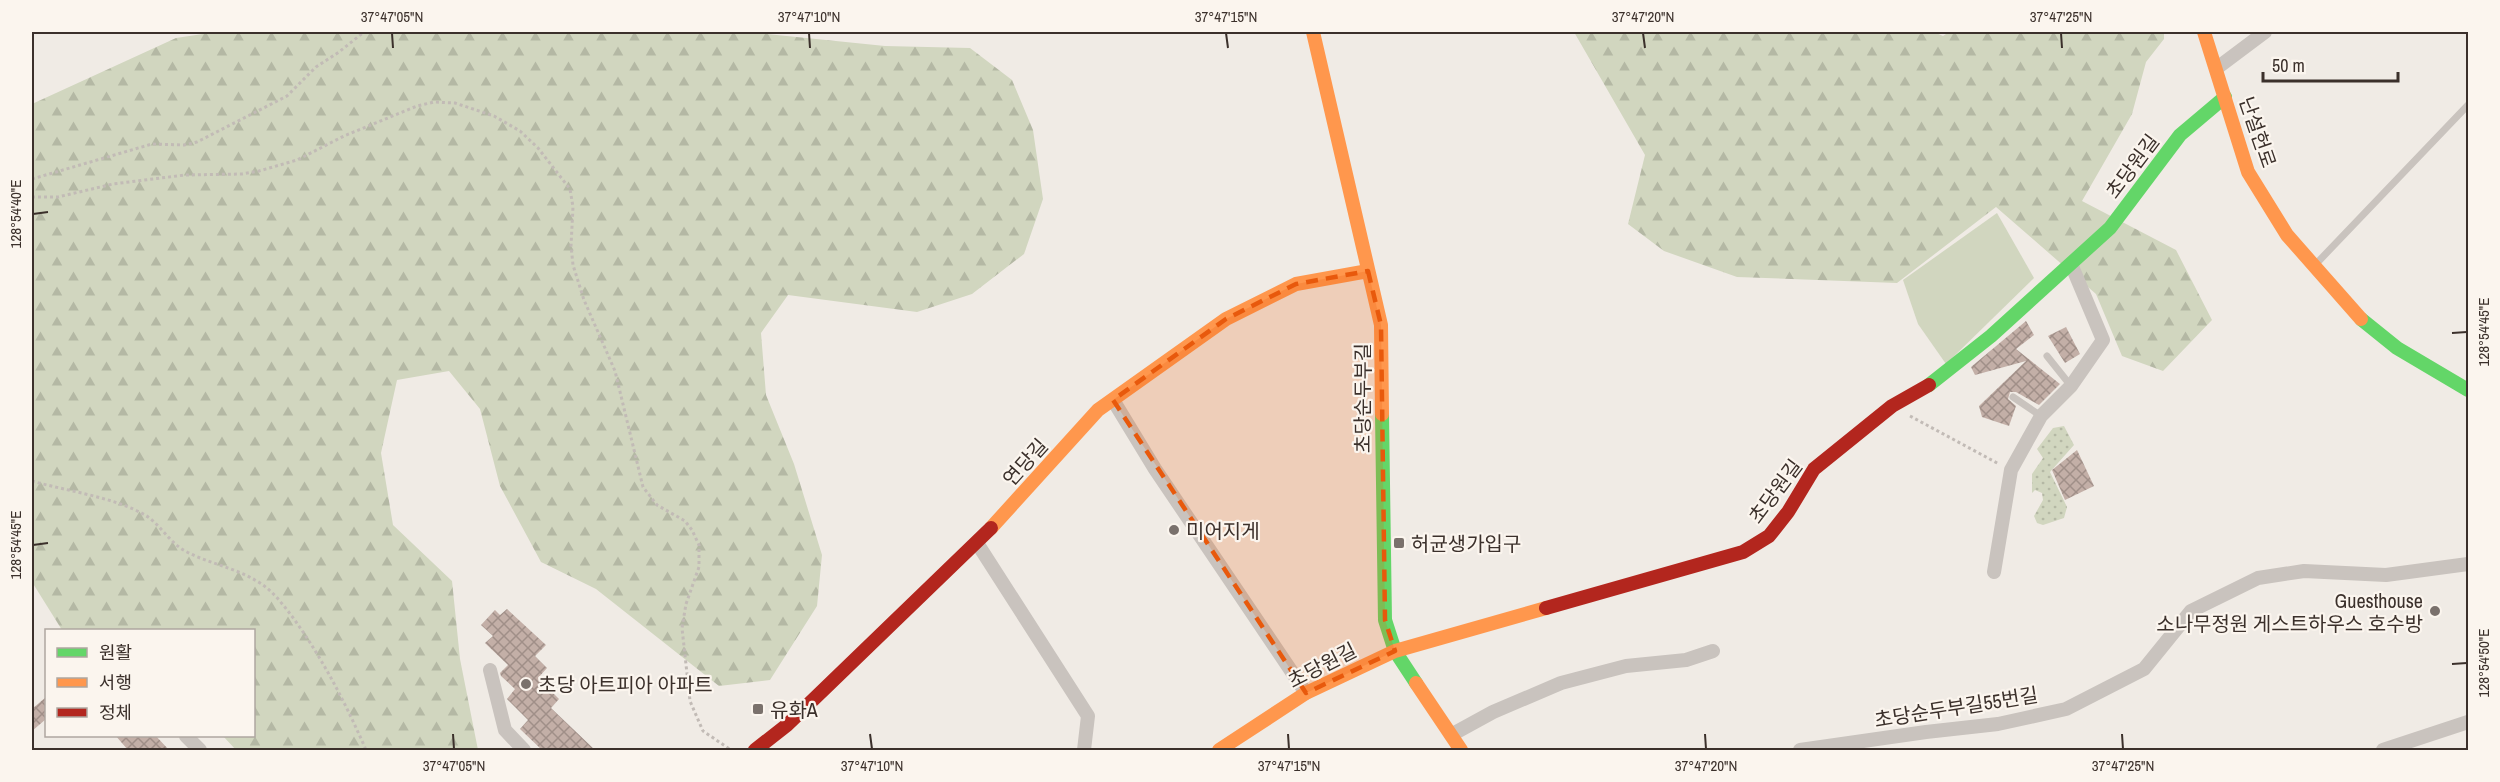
<svg xmlns="http://www.w3.org/2000/svg" width="2500" height="782" viewBox="0 0 2500 782" font-family="'Archivo Narrow','Noto Sans KR',sans-serif">
	<style>
		.grass { fill: url(#grass-dots) }
		.forest { fill: url(#forest-firs) }
		.garden { fill: #d1d6bf }
		.building { fill: url(#building-cross-hatch) }
		.lines { fill: none; stroke-linecap: round; stroke-linejoin: round }
		.path { stroke: #c2bbb6; stroke-width: 3; stroke-dasharray: 3 3; stroke-linecap: butt }
		.lane { stroke: #c9c3be; stroke-width: 7 }
		.street { stroke: #c9c3be; stroke-width: 14 }
		.fast { stroke: #63d668; stroke-width: 14 }
		.slow { stroke: #ff974d; stroke-width: 14 }
		.jam { stroke: #b3261e; stroke-width: 14 }
		.marked { fill: #e8590c; fill-opacity: 0.2; stroke: #e8590c; stroke-width: 4.5; stroke-dasharray: 12 8; stroke-linejoin: round }
		.ticks { fill: none; stroke: #3b302b; stroke-width: 2 }
		.poi-dot { fill: #7a716c; stroke: #fbf5ee; stroke-width: 2 }
		.labels { text-anchor: middle; dominant-baseline: central; stroke-width: 4.5; stroke-linejoin: round; paint-order: stroke }
		.street-label { font-size: 20px; fill: #3b302b; stroke: #fbf5ee }
		.poi-label { font-size: 20px; fill: #3b302b; stroke: #fbf5ee; text-anchor: start }
		.neatline { fill: none; stroke: #3b302b; stroke-width: 2 }
		.ticks-label { font-size: 15px; text-anchor: middle; fill: #3b302b }
	</style>
	<defs>
		<pattern id="grass-dots" width="8" height="8" patternUnits="userSpaceOnUse" patternTransform="scale(1.5)"><rect width="8" height="8" fill="#d1d6bf"/><path d="M2 2h.1M6 6h.1" fill="none" stroke="#b4b8a4" stroke-width="1.8" stroke-linecap="round"/></pattern>
		<pattern id="forest-firs" width="22" height="20" patternUnits="userSpaceOnUse" patternTransform="scale(1.5)"><rect width="22" height="20" fill="#d1d6bf"/><path d="M5 1l3.5 6h-7zM16 11l3.5 6h-7z" fill="#b4b8a4"/></pattern>
		<pattern id="building-cross-hatch" width="8" height="8" patternUnits="userSpaceOnUse" patternTransform="scale(1.5)"><rect width="8" height="8" fill="#c3afa7"/><path d="M0 0l8 8M0 8l8-8" fill="none" stroke="#a08f88"/></pattern>
	</defs>
	<rect width="100%" height="100%" fill="#f0ebe5"/>
	<path class="grass" d="M2064 426 2074 445 2050 472 2067 507 2064 518 2043 525 2037 523 2034 516 2043 500 2042 493 2035 490 2032 493V474L2043 458 2037 449 2053 428Z"/>
	<path class="forest" d="M216 32H747L885 46 970 48 1012 80 1033 130 1043 199 1024 254 972 294 917 312 788 295 761 333 766 395 794 464 822 555 817 606 770 680 719 686 596 589 541 562 500 486 480 409 449 371 397 380 381 453 393 525 452 581 460 659 478 750H236L223 736H254V630H62L32 582V104L176 38Z
		M1574 32H1934L1943 36 1949 32H2164V39L2146 62 2132 114 2082 201 2176 250 2212 320 2163 371 2122 356 2096 294 1996 207 1897 283 1737 277 1664 251 1628 224 1645 155Z"/>
	<path class="garden" d="M1997 213 2034 278 1946 364 1918 324 1903 280Z"/>
	<path class="building" d="M2026 321 2034 335 2016 349 2060 384 2039 405 2016 392H2010L2008 399 2016 406 2009 426 1982 417 1979 406 2026 361 1975 375 1971 367Z
		M2066 327 2080 354 2065 363 2048 336Z
		M2077 450 2094 486 2065 500 2052 470Z
		M507 609 546 645 535 656 547 668 538 678 559 699 551 708 595 750H542L520 729 528 720 507 699 515 689 501 676 500 673 508 665 485 643 493 636 481 625 495 610 500 615Z
		M46 697V719L32 731V709Z
		M115 735H155L169 750H128Z"/>
	<g class="lines">
		<path class="path" d="M32 179 152 144 184 145 197 142 287 96 316 67 339 52 364 32
			M32 197H58L113 184 185 175 242 174 259 171 297 160 344 136 417 106 434 102 455 103 494 116 520 131 538 148 570 189 573 207 571 246 573 265 584 300 615 371 643 487 657 505 685 521 692 530 699 545V567L686 604 682 628 690 701 703 731 731 750
			M1910 416 1999 464
			M32 481C66 491 114 497 145 515 160 524 169 542 185 551 209 564 235 567 260 583 274 592 284 606 294 619 324 661 346 704 366 750"/>
		<path class="lane" d="M2315 265 2468 105
			M2047 356 2071 386
			M2013 397 2041 416"/>
		<path class="street" d="M2217 68 2265 32
			M1113 400 1155 469 1306 693
			M977 543 1088 716 1084 750
			M1994 572 2011 470 2041 416 2071 386 2103 340 2071 264
			M490 670 505 730 524 750
			M1451 735 1493 712 1561 683 1626 666 1686 660 1713 651
			M186 736 200 750
			M1800 750 1926 732 1998 724 2066 709 2144 669 2191 611 2258 578 2304 571 2386 575 2468 564
			M2383 750 2468 722"/>
		<path class="fast" d="M2361 319 2397 348 2468 390
			M1929 385 1991 336 2110 228 2180 135 2225 97
			M1382 414 1385 620 1395 651 1416 683"/>
		<path class="slow" d="M1313 32 1381 325 1382 414
			M2204 32 2248 172 2287 235 2361 319
			M991 528 1098 410 1226 319 1296 284 1368 271
			M1416 683 1461 750
			M1219 750 1306 693 1395 651 1546 608"/>
		<path class="jam" d="M1546 608 1743 552 1769 536 1788 512 1814 469 1892 406 1929 385
			M755 750 787 725 991 528"/>
	</g>
	<path class="marked" d="M1368 271 1381 325 1385 620 1395 651 1306 693 1113 400 1226 319 1296 284Z"/>
	<path class="ticks" d="M392 33 393 48M809 33 810 48M1226 33 1228 48M1643 33 1645 48M2061 33 2062 48M33 214 48 212M2452 333 2467 332M33 545 48 543M2452 664 2467 663M453 734 454 749M870 734 872 749M1288 734 1289 749M1705 734 1706 749M2122 734 2123 749"/>
	<g class="poi-dot">
		<circle cx="1174" cy="530" r="6"/>
		<rect x="1393" y="537" width="12" height="12" rx="3"/>
		<circle cx="2435" cy="611" r="6"/>
		<circle cx="526" cy="684" r="6"/>
		<rect x="752" y="703" width="12" height="12" rx="3"/>
	</g>
	<g class="labels">
		<g class="street-label">
			<text transform="translate(2258 132) rotate(71)">난설헌로</text>
			<text transform="translate(2132 166) rotate(-53)">초당원길</text>
			<text transform="translate(1362 398) rotate(-90)">초당순두부길</text>
			<text transform="translate(1025 462) rotate(-48)">연당길</text>
			<text transform="translate(1775 491) rotate(-53)">초당원길</text>
			<text transform="translate(1322 665) rotate(-27)">초당원길</text>
			<text transform="translate(1956 707) rotate(-9)">초당순두부길55번길</text>
		</g>
		<g class="poi-label">
			<text x="1186" y="530">미어지게</text>
			<text x="1411" y="543">허균생가입구</text>
			<text x="2423" y="600" text-anchor="end">Guesthouse<tspan x="2423" dy="23">소나무정원 게스트하우스 호수방</tspan></text>
			<text x="538" y="684">초당 아트피아 아파트</text>
			<text x="770" y="709">유화A</text>
		</g>
	</g>
	<rect width="2500" height="782" fill="none" stroke="#fbf5ee" stroke-width="66"/>
	<rect x="45" y="629" width="210" height="108" fill="#fbf5ee" stroke="#aea6a0" stroke-width="1.5"/>
	<rect x="57" y="648" width="30" height="9" fill="#63d668" stroke="#aea6a0" stroke-width="1.5"/>
	<text x="99" y="659" font-size="18" fill="#3b302b">원활</text>
	<rect x="57" y="678" width="30" height="9" fill="#ff974d" stroke="#aea6a0" stroke-width="1.5"/>
	<text x="99" y="689" font-size="18" fill="#3b302b">서행</text>
	<rect x="57" y="708" width="30" height="9" fill="#b3261e" stroke="#aea6a0" stroke-width="1.5"/>
	<text x="99" y="719" font-size="18" fill="#3b302b">정체</text>
	<path d="M2263 72v9h135v-9" fill="none" stroke="#3b302b" stroke-width="3"/>
	<text x="2272" y="72" font-size="18" fill="#3b302b" stroke="#fbf5ee" stroke-width="4.5" paint-order="stroke">50 m</text>
	<rect x="33" y="33" width="2434" height="716" class="neatline"/>
	<g class="ticks-label">
		<text x="392" y="22">37°47'05"N</text>
		<text x="809" y="22">37°47'10"N</text>
		<text x="1226" y="22">37°47'15"N</text>
		<text x="1643" y="22">37°47'20"N</text>
		<text x="2061" y="22">37°47'25"N</text>
		<text transform="translate(16 214) rotate(-90)" y="5">128°54'40"E</text>
		<text transform="translate(2484 332) rotate(-90)" y="5">128°54'45"E</text>
		<text transform="translate(16 545) rotate(-90)" y="5">128°54'45"E</text>
		<text transform="translate(2484 663) rotate(-90)" y="5">128°54'50"E</text>
		<text x="454" y="771">37°47'05"N</text>
		<text x="872" y="771">37°47'10"N</text>
		<text x="1289" y="771">37°47'15"N</text>
		<text x="1706" y="771">37°47'20"N</text>
		<text x="2123" y="771">37°47'25"N</text>
	</g>
</svg>
